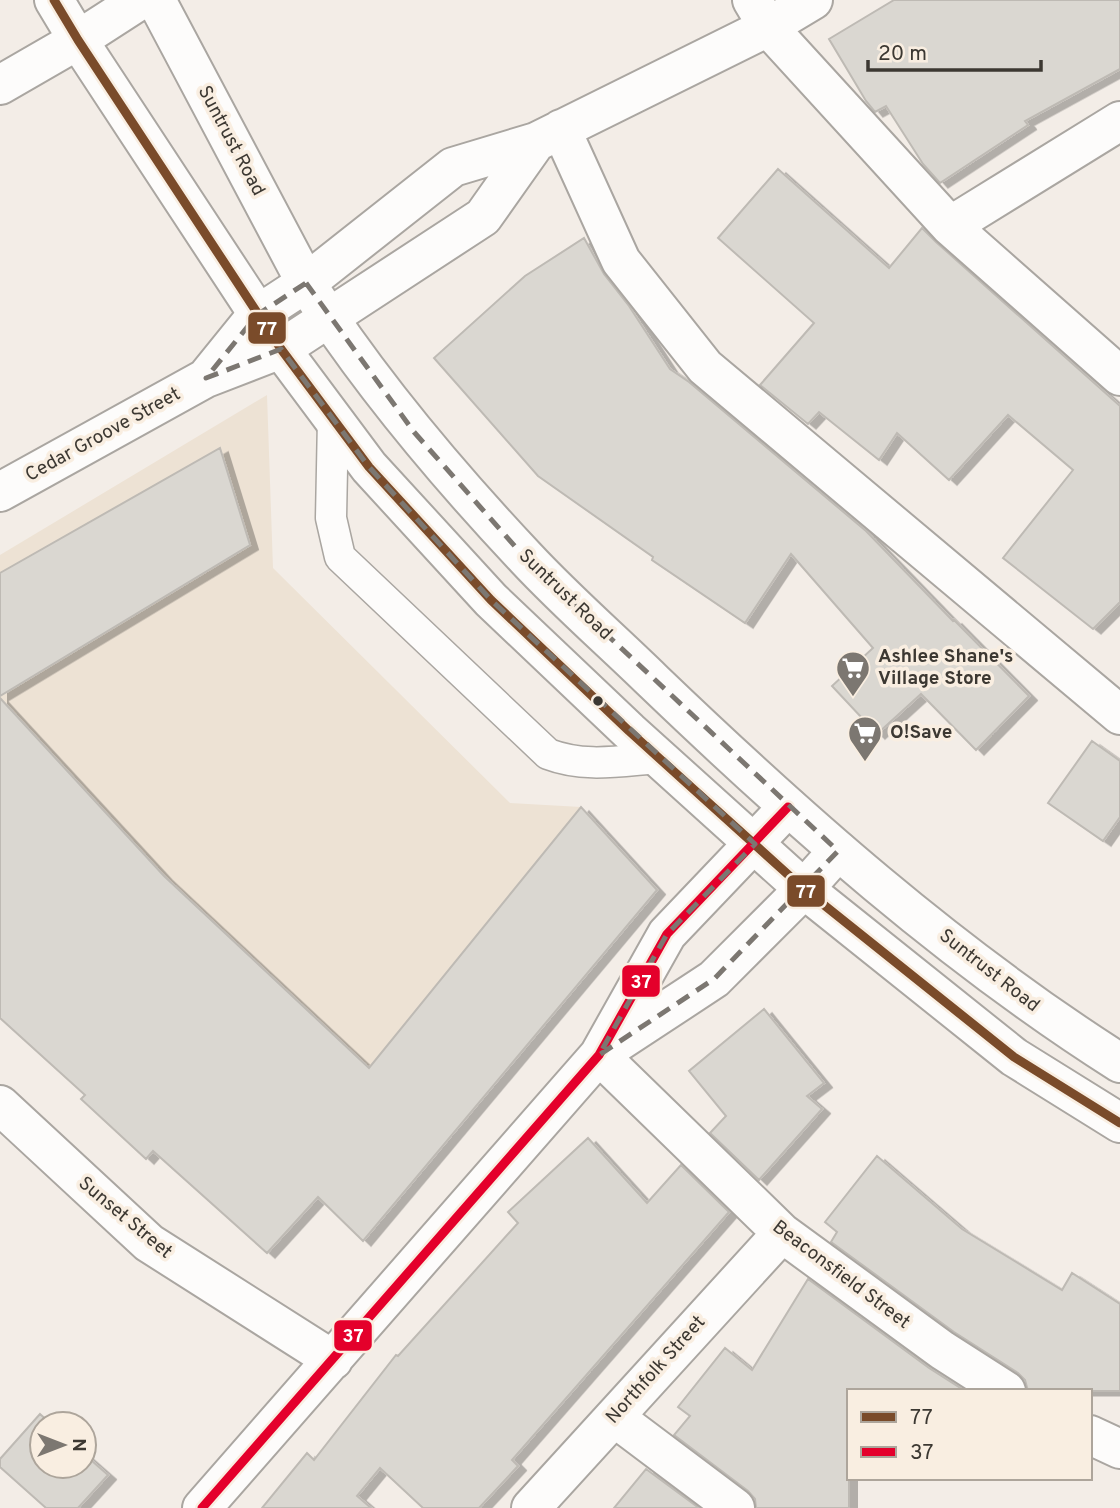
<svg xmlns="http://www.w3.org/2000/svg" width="1120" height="1508" viewBox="0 0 1120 1508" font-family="Overpass,sans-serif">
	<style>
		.built { fill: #ede2d4 }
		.building { fill: #dad7d1; stroke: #bebab4; stroke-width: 2; filter: url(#shadow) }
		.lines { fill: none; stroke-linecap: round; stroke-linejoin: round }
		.lane-casing { stroke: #aaa6a1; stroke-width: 33 }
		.street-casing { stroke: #aaa6a1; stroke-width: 42 }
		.secondary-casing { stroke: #aaa6a1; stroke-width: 42 }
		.lane { stroke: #fdfcfb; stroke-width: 30 }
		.street { stroke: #fdfcfb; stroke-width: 38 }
		.secondary { stroke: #fdfcfb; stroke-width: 38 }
		.bus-1-casing { stroke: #f9eee1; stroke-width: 14 }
		.bus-2-casing { stroke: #f9eee1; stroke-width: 14 }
		.bus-1 { stroke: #7a4b2a; stroke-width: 9 }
		.bus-2 { stroke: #e4002b; stroke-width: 9 }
		.marked { fill: none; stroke: #7c7771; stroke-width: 5; stroke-dasharray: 14 9; stroke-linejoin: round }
		.bus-dot { fill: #3c3832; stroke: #f9eee1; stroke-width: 2.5 }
		.labels { text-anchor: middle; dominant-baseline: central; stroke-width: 7; stroke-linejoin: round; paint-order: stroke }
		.street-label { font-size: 19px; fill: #3c3832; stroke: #f9eee1 }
		.poi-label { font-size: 19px; font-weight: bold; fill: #3c3832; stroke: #f9eee1; text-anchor: start }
		.line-badge { stroke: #f9eee1; stroke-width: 2.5 }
		.badge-label { font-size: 19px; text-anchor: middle; font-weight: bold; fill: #fff }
	</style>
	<defs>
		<filter id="shadow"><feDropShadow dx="8" dy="4.5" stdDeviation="0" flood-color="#0004"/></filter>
	</defs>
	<rect width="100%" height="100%" fill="#f3ede7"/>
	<path class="built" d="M267 395 273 568 510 803 581 807 657 890 363 1241 61 947 0 881V555Z"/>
	<path class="building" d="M894 0H1120V69L1025 121 1028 125 940 183 923 164 886 106 875 112 866 101 829 39Z
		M778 169 889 268 922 228 936 242 1120 406V602L1093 629 1003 558 1073 470 1008 415 949 480 897 433 879 460 819 412 808 424 760 385 814 323 718 238Z
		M584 238 604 274 629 306 670 369 689 382 866 531 953 621 954 620 1029 696 976 750 921 694 877 734 832 686 873 648 791 554 745 623 652 560 653 557 538 476 434 358 525 276Z
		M220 448 250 545 0 696V573Z
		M0 698 164 876 369 1068 581 807 657 890 363 1241 318 1197 267 1253 153 1151 146 1159 81 1099 85 1095 0 1018Z
		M1092 741 1120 761V817L1103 841 1048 803Z
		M764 1009 824 1083 807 1096 822 1109 759 1180 710 1133 726 1116 689 1071Z
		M588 1138 647 1203 681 1165 729 1212 512 1460 518 1466 479 1508H423L380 1468 357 1496 371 1508H262L307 1453 314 1460 396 1355 398 1356 518 1223 508 1212Z
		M877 1156 962 1229 1062 1290 1072 1273 1120 1304V1391H1028L1025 1380 1018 1373 954 1332 831 1242 837 1232 825 1222Z
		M808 1279 929 1368 965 1391H849V1508H756L755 1499 748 1491 674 1435 690 1416 678 1407 725 1348 752 1370Z
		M40 1414 51 1424H42V1466H84V1454L108 1475 78 1508H46L0 1467V1459Z
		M646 1469 699 1508H614Z"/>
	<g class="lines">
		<g class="lane-casing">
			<path id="lane" d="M333 419 331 518 340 557 548 754C585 768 619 761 658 758"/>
		</g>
		<g class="street-casing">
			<path id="street" d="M752 0 768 27 950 226 1120 376
				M78 40 140 0
				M561 129 621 261 705 367 1120 715
				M950 226 1120 121
				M206 378 257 315 306 283 453 167 536 142 768 27 813 0
				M0 492 206 378 281 349 483 217 536 142
				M603 1052 714 979 804 889 838 851
				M599 1055 782 1233 942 1350 1006 1391
				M0 1105 149 1243 333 1360
				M614 1417 735 1508
				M1090 1435 1120 1449
				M202 1508 599 1055 667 934 788 807
				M531 1508 782 1233"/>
		</g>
		<g class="secondary-casing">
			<path id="secondary" d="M54 0 78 40 281 349 369 467 491 600 629 731 804 889 1014 1057 1120 1123
				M156 0 306 283C369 382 446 473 526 558 566 601 611 640 653 681 798 820 950 955 1120 1063
				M0 85 78 40"/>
		</g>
		<use href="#lane" class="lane"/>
		<use href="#street" class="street"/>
		<use href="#secondary" class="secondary"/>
		<g class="bus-1-casing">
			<path id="bus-1" d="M54 0 78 40 281 349 369 467 491 600 629 731 804 889 1014 1057 1120 1123"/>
		</g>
		<g class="bus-2-casing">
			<path id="bus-2" d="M202 1508 599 1055 667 934 788 807"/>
		</g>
		<use href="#bus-1" class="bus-1"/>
		<use href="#bus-2" class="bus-2"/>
	</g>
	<path class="marked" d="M306 283 414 432 527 560 838 851 714 979 599 1055 667 934 755 844 491 600 369 467 281 349 206 378 257 315Z"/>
	<defs>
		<g id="supermarket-pin" transform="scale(1.75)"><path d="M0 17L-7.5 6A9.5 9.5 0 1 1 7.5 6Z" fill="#7c7771" stroke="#f9eee1"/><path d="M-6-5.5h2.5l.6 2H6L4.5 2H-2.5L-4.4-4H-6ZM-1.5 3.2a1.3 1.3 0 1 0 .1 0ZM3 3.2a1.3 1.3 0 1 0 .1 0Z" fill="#fff"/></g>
	</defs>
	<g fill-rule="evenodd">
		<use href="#supermarket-pin" x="853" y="668"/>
		<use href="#supermarket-pin" x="865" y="733"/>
	</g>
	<circle class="bus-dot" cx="598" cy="701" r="6"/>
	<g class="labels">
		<g class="street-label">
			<text transform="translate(231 141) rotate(62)">Suntrust Road</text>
			<text transform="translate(103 435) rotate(-29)">Cedar Groove Street</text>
			<text transform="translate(565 595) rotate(44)">Suntrust Road</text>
			<text transform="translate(989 971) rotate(38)">Suntrust Road</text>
			<text transform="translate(125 1218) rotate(40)">Sunset Street</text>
			<text transform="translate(841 1275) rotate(37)">Beaconsfield Street</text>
			<text transform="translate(656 1370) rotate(-48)">Northfolk Street</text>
		</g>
		<g class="poi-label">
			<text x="878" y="657">Ashlee Shane's<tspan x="878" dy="22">Village Store</tspan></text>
			<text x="890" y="733">O!Save</text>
		</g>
	</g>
	<g class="line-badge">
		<rect x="247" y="311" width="40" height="34" rx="7" fill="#7a4b2a"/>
		<rect x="786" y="874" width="40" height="34" rx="7" fill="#7a4b2a"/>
		<rect x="621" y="964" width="40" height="34" rx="7" fill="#e4002b"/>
		<rect x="333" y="1319" width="40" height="33" rx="7" fill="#e4002b"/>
	</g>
	<g class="badge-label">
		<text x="267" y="335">77</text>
		<text x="806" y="898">77</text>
		<text x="641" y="988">37</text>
		<text x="353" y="1342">37</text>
	</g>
	<rect x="847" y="1389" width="245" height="91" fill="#f9eee1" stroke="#ada59b" stroke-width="2"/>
	<rect x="861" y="1412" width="35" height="10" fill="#7a4b2a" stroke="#ada59b" stroke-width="2"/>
	<text x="910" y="1424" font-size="21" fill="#3c3832">77</text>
	<rect x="861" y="1447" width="35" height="10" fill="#e4002b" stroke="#ada59b" stroke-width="2"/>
	<text x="910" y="1459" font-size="21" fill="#3c3832">37</text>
	<g transform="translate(63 1445) rotate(90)"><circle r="33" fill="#f9eee1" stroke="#ada59b" stroke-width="2"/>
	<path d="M0-5L12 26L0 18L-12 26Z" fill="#7c7771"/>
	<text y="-10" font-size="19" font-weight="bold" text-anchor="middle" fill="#3c3832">N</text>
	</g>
	<path d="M868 60v10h173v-10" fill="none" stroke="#3c3832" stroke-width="3.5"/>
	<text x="878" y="60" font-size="21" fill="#3c3832" stroke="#f9eee1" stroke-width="5" paint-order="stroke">20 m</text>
</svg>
